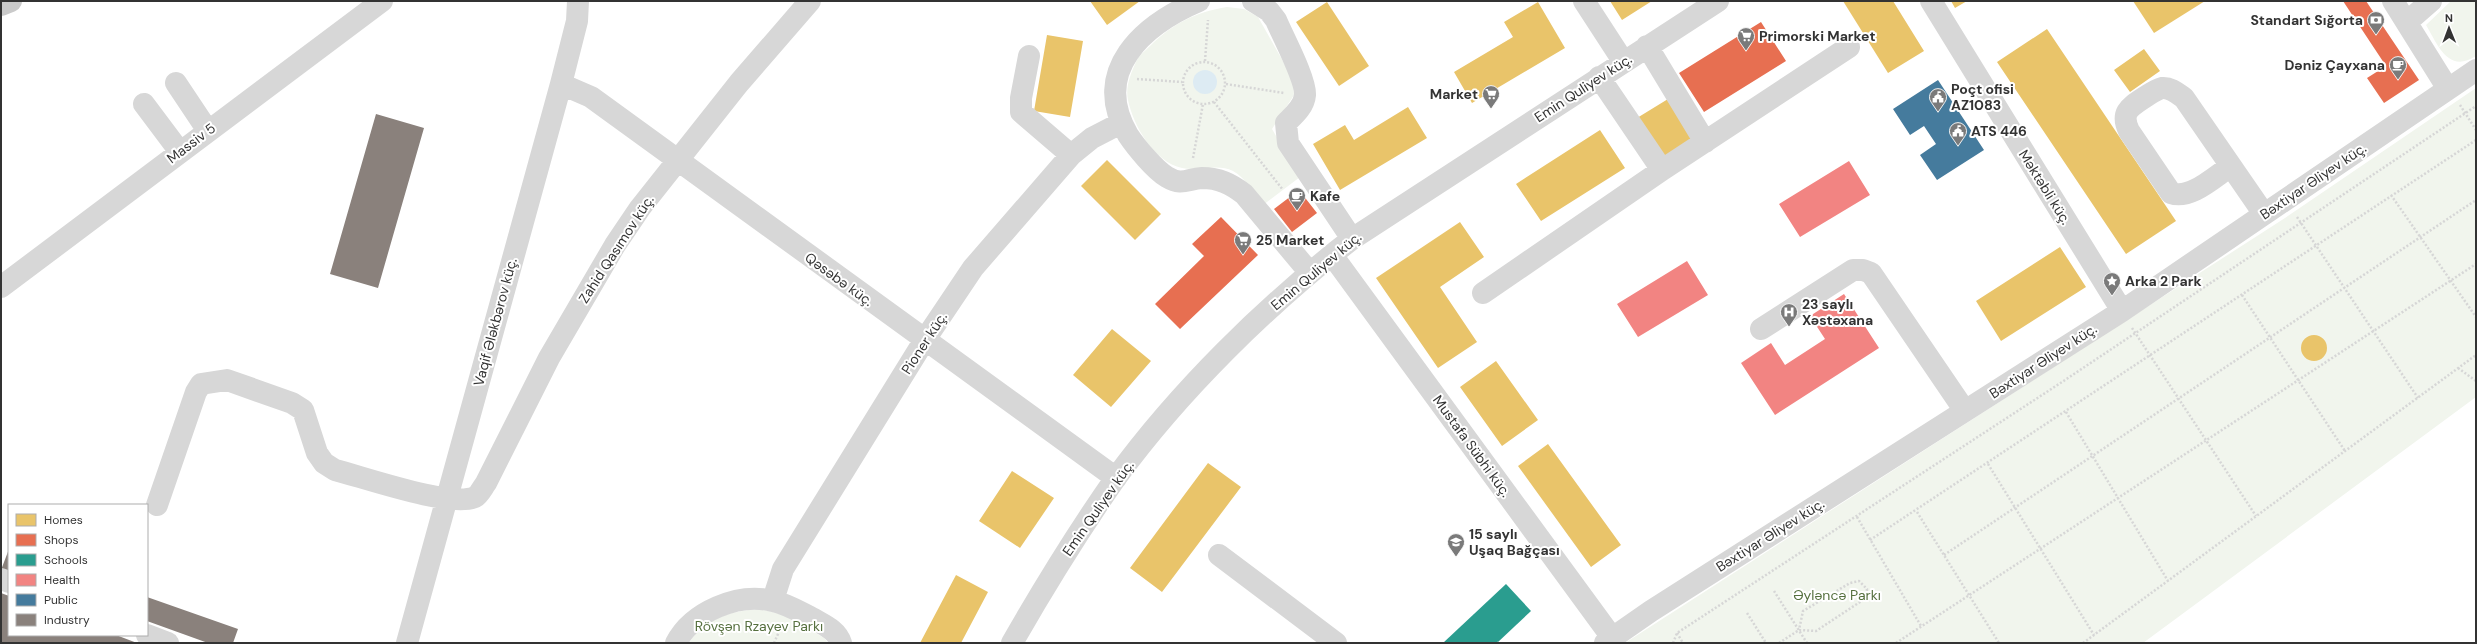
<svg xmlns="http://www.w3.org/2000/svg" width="2477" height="644" viewBox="0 0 2477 644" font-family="'DM Sans',sans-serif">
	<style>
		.green { fill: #f1f5ed }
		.water { fill: #ddebf3 }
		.homes { fill: #e9c46a }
		.shops { fill: #e76f51 }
		.schools { fill: #2a9d8f }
		.health { fill: #f28482 }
		.public { fill: #457b9d }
		.industry { fill: #8a817c }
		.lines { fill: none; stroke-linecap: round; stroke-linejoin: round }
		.path { stroke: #d6d6d6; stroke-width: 2.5; stroke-dasharray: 2 2; stroke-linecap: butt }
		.minor { stroke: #d7d7d7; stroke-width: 22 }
		.major { stroke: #cacaca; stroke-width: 22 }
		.labels { text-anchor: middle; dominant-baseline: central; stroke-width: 4; stroke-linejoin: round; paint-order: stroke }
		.poi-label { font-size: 14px; font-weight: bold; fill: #333; stroke: #fff; text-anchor: start }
		.street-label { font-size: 14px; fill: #333; stroke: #fff }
		.park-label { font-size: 14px; fill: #56703f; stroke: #fff }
	</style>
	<rect width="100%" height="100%" fill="#fff"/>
	<path class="green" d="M2451 1H2476V56C2448 74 2438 45 2426 25Z
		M1227 7 1244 9 1258 17 1293 79 1294 95 1272 129 1300 177 1263 205C1254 194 1246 178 1233 171 1217 163 1198 172 1182 168 1154 162 1133 125 1128 100 1125 87 1131 73 1136 62 1139 55 1145 51 1150 46 1172 24 1196 12 1227 7Z
		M2476 88V397L2143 643H1625L2285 218Z
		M759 609 786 615 824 638 828 643H689C705 618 731 611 759 609Z"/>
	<path class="water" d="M1193 82a12 12 0 1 1 24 0a12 12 0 1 1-24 0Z"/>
	<path class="homes" d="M1090 1H1140L1107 25Z
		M1610 1H1652L1622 20Z
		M1843 1H1893L1924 51 1888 73Z
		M1951 1H1967L1955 8Z
		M2133 1H2205L2154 33Z
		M1327 2 1369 66 1339 86 1296 22Z
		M1538 2 1565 48 1472 103 1454 72 1513 37 1504 22Z
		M2047 29 2176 221 2126 254 1997 62Z
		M1047 35 1083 41 1070 117 1034 111Z
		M2144 49 2160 71 2130 92 2114 70Z
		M1668 99 1693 141 1663 160 1637 118Z
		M1408 107 1427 138 1340 190 1313 144 1345 125 1354 140Z
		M1600 130 1625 168 1541 221 1516 184Z
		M1107 160 1161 214 1135 240 1081 186Z
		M1460 222 1484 257 1440 287 1477 342 1438 368 1376 278Z
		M2060 247 2086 287 2001 341 1976 301Z
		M1112 329 1151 361 1111 407 1073 375Z
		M2301 348a13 13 0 1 1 26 0a13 13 0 1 1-26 0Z
		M1496 361 1538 420 1502 446 1460 387Z
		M1548 444 1621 545 1591 567 1518 466Z
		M1208 463 1241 487 1162 592 1130 568Z
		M1012 471 1054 498 1020 548 979 521Z
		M956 575 988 592 961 643H920Z"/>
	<path class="shops" d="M2343 1H2366L2419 80 2384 103 2367 78 2386 66Z
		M1761 22 1786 61 1704 112 1679 73Z
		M1299 190 1317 213 1292 232 1274 209Z
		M1221 217 1258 255 1180 329 1155 304 1204 256 1192 244Z"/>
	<path class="schools" d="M1506 584 1531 611 1497 643H1443Z"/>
	<path class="health" d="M1849 161 1870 195 1800 237 1779 204Z
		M1687 261 1708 295 1638 337 1617 304Z
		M1844 294 1879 348 1775 415 1741 363 1771 343 1785 365 1825 339 1810 316Z"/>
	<path class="public" d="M1938 80 1984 150 1937 180 1920 155 1936 144 1924 126 1910 135 1893 109Z"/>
	<path class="industry" d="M376 114 424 128 378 288 330 274Z
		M9 549V573L1 570Z
		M1 593 9 596V635H116L137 643 1 642Z
		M147 597 238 629 233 643H208L147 621Z"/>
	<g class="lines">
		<path class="path" d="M1205 61 1208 20
			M1183 83a21 21 0 1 1 42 0a21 21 0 1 1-42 0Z
			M1137 79 1182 82
			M1226 84 1284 93
			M1214 102 1283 190
			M2460 105 2476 130
			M1193 158 1203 104
			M2391 195 2476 317
			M2297 217 2418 398
			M2242 295 2345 451
			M2132 328 2256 516
			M2458 368 2476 381
			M2066 412 2168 581
			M1988 464 2094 635
			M1917 512 1999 643
			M1857 517 1921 626
			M1870 540 2476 140
			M1944 555 2476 200
			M1774 591 1807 643
			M1747 613 1766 643
			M1677 633 1683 643
			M774 643 782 625
			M1497 643H1498
			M1673 643 1677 633 2062 382 2476 106
			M1779 643 1799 630 1816 631 1866 598 1867 589 1859 581 1850 583 1803 611 1799 630
			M1896 643 2476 264
			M2083 643 2476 355"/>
		<path class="minor" d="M1199 1C1143 25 1090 71 1128 135 1136 147 1155 170 1167 177 1182 186 1187 179 1202 178 1219 178 1231 184 1244 194L1310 273
			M1253 1 1269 11 1276 20C1283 37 1306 79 1305 95 1304 107 1293 116 1286 123L1288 143 1352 239
			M1584 1 1623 61
			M1931 1 2122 311
			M2393 1 2448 89
			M2407 22 2431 1
			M1647 46 1705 142
			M1029 56 1021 98V112L1071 155
			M1599 77 1662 170
			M176 83 208 131
			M561 84 591 97 1116 478
			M144 104 180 152
			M2231 166C2215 176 2191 200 2171 193L2129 131C2120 112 2130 107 2145 97 2150 94 2155 90 2162 88 2170 87 2177 93 2184 98L2264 214
			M1332 255 1616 643
			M1 287 382 1
			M1483 293 1662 170 1849 47
			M1761 329 1853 270H1863L1871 273 1965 411
			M157 505 196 392 201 384 227 380 292 403 303 410 317 453 324 463 335 470C363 477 451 508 475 497 479 495 483 487 486 483L549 358 615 245 640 208 739 83 810 1
			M1219 555 1336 643
			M1 579 9 582
			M773 600 783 569 924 341 973 268 1071 155 1092 138 1121 123
			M147 635 168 643
			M407 643 561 84 577 21 578 1
			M676 643C692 612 738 592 773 601 787 604 800 612 812 618 824 625 837 630 841 643
			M1012 643C1044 587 1078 532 1115 479 1180 390 1266 306 1352 239L1718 1
			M1605 643 1651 611 2122 311 2476 70"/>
		<path class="major" d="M1 5 11 1"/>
	</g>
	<defs>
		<g id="bank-pin" transform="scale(0.9)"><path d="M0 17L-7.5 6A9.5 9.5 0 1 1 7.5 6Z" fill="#7a7a7a" stroke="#fff"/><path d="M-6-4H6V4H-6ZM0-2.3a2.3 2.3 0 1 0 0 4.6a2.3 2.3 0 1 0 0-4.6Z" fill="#fff"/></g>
		<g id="supermarket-pin" transform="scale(0.9)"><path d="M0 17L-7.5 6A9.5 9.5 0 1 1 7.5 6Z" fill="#7a7a7a" stroke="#fff"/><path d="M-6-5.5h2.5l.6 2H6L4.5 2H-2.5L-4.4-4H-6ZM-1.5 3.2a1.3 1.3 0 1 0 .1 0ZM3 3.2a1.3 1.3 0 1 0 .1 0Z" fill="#fff"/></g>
		<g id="cafe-pin" transform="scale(0.9)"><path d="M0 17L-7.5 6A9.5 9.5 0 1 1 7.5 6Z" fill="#7a7a7a" stroke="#fff"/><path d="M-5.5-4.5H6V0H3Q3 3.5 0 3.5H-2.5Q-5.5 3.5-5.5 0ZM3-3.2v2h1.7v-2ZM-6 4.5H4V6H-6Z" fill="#fff"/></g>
		<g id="civic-pin" transform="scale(0.9)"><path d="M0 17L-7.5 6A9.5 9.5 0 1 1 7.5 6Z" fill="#7a7a7a" stroke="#fff"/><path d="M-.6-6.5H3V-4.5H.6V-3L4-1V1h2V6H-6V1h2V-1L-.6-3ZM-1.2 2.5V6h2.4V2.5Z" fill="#fff"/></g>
		<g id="sight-pin" transform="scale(0.9)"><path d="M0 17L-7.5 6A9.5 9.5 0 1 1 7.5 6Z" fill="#7a7a7a" stroke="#fff"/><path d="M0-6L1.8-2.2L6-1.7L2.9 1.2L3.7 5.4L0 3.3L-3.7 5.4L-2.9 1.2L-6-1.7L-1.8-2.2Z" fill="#fff"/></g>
		<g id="hospital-pin" transform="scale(0.9)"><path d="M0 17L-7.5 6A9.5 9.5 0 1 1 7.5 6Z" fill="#7a7a7a" stroke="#fff"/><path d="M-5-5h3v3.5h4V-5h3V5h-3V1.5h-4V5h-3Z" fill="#fff"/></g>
		<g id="school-pin" transform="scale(0.9)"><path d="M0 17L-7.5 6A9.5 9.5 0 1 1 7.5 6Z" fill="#7a7a7a" stroke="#fff"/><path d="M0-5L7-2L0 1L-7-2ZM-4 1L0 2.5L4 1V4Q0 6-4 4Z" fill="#fff"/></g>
	</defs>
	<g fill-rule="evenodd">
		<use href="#bank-pin" x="2376" y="20"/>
		<use href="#supermarket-pin" x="1746" y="36"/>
		<use href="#cafe-pin" x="2398" y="65"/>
		<use href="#supermarket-pin" x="1491" y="94"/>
		<use href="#civic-pin" x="1938" y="97"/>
		<use href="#civic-pin" x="1958" y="131"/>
		<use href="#cafe-pin" x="1297" y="196"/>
		<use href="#supermarket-pin" x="1243" y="240"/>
		<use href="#sight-pin" x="2112" y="281"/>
		<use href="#hospital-pin" x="1789" y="312"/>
		<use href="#school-pin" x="1456" y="542"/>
	</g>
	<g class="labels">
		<g class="poi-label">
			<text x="2363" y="20" text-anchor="end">Standart Sığorta</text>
			<text x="1759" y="36">Primorski Market</text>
			<text x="2385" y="65" text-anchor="end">Dəniz Çayxana</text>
			<text x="1951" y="89">Poçt ofisi<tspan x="1951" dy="16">AZ1083</tspan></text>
			<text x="1478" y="94" text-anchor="end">Market</text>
			<text x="1971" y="131">ATS 446</text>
			<text x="1310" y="196">Kafe</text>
			<text x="1256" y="240">25 Market</text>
			<text x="2125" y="281">Arka 2 Park</text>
			<text x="1802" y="304">23 saylı<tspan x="1802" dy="16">Xəstəxana</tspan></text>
			<text x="1469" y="534">15 saylı<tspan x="1469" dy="16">Uşaq Bağçası</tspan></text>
		</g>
		<g class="street-label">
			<text transform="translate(1583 88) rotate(-33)">Emin Quliyev küç.</text>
			<text transform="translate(191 143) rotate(-37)">Massiv 5</text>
			<text transform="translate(2313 181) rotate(-34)">Bəxtiyar Əliyev küç.</text>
			<text transform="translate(2045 187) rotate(58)">Məktəbli küç.</text>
			<text transform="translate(616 249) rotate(-57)">Zahid Qasımov küç.</text>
			<text transform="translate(1316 271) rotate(-40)">Emin Quliyev küç.</text>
			<text transform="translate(839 279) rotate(36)">Qəsəbə küç.</text>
			<text transform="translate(495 322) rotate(-75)">Vaqif Ələkbərov küç.</text>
			<text transform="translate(924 343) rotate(-57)">Pioner küç.</text>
			<text transform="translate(2043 361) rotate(-33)">Bəxtiyar Əliyev küç.</text>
			<text transform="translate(1472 446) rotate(54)">Mustafa Sübhi küç.</text>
			<text transform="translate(1098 508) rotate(-55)">Emin Quliyev küç.</text>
			<text transform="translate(1770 535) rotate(-32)">Bəxtiyar Əliyev küç.</text>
		</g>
		<g class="park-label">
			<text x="1837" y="595">Əyləncə Parkı</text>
			<text x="759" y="626">Rövşən Rzayev Parkı</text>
		</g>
	</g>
	<rect width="2477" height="644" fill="none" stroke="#333333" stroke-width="4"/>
	<rect x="8" y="504" width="140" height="132" fill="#ffffff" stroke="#adadad"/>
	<rect x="16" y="514" width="20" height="12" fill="#e9c46a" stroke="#adadad"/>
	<text x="44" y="524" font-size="12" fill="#333333">Homes</text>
	<rect x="16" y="534" width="20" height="12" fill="#e76f51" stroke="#adadad"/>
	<text x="44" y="544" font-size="12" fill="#333333">Shops</text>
	<rect x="16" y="554" width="20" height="12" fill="#2a9d8f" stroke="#adadad"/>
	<text x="44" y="564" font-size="12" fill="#333333">Schools</text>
	<rect x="16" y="574" width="20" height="12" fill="#f28482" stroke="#adadad"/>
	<text x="44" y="584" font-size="12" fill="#333333">Health</text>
	<rect x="16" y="594" width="20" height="12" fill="#457b9d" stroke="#adadad"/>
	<text x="44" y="604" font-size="12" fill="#333333">Public</text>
	<rect x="16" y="614" width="20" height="12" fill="#8a817c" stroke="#adadad"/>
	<text x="44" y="624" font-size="12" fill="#333333">Industry</text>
	<g transform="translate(2449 28) rotate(359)" stroke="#ffffff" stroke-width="3" paint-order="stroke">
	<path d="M0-3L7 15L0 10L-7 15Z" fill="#333333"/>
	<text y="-6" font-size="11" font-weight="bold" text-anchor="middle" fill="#333333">N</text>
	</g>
</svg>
